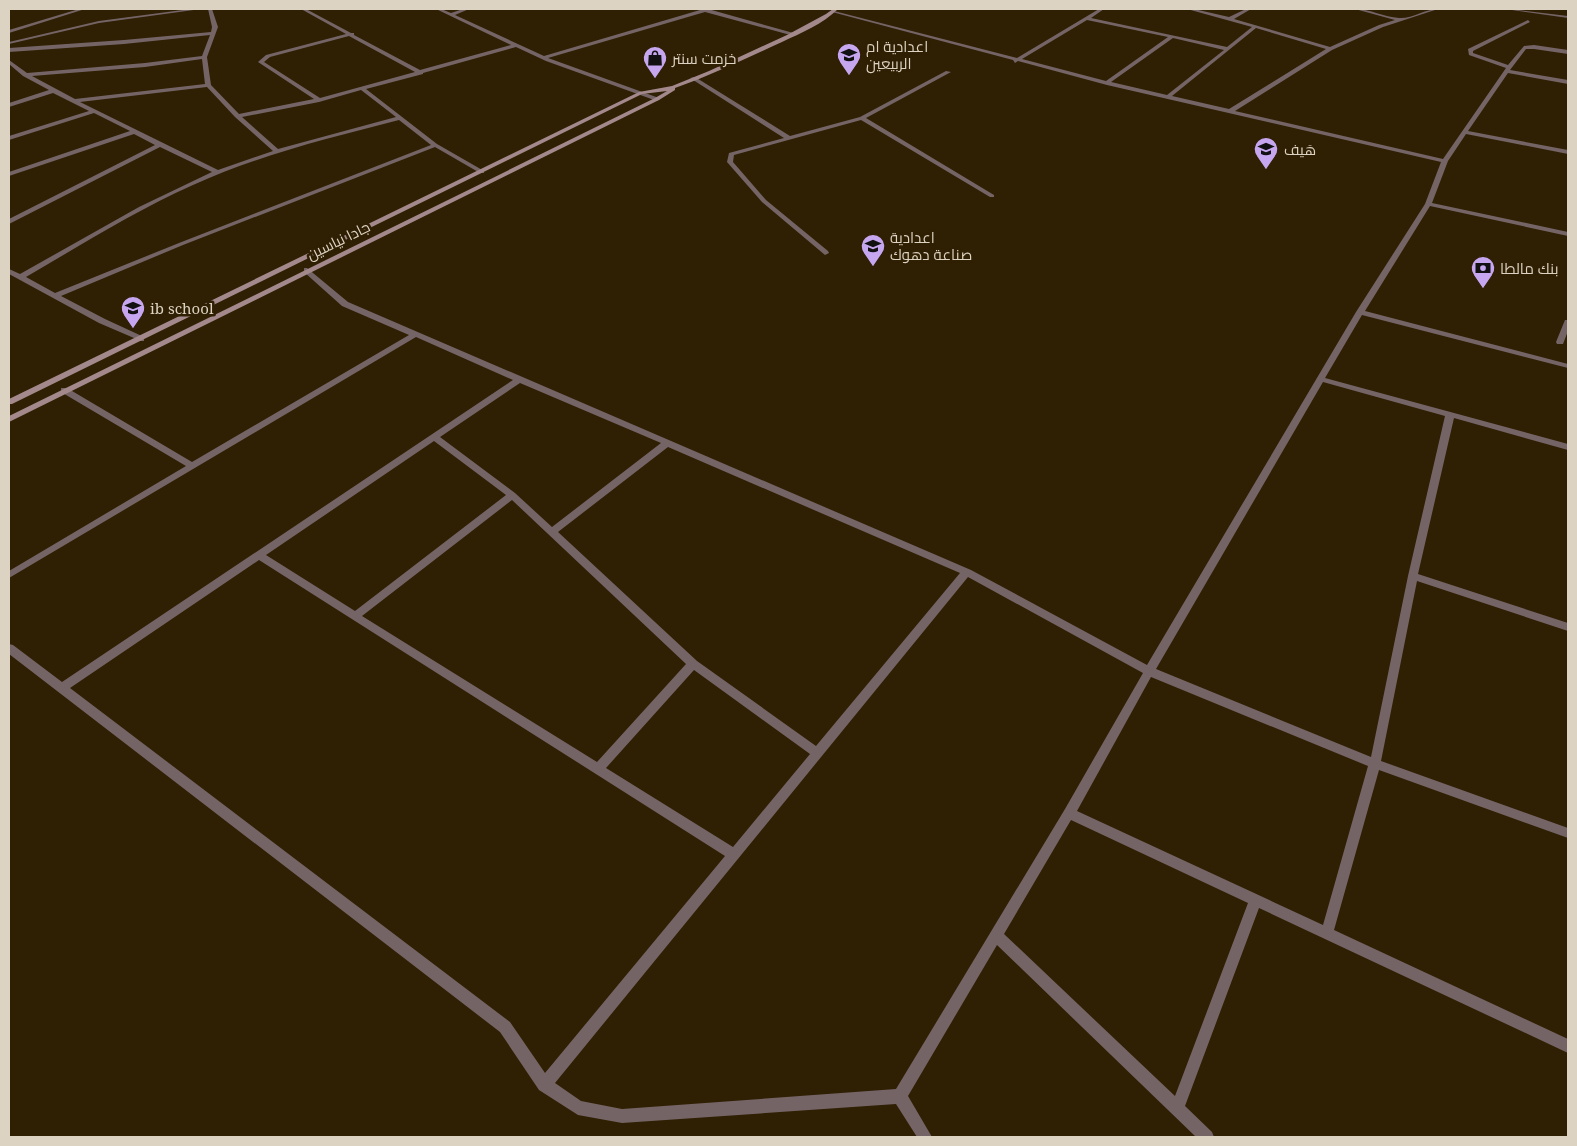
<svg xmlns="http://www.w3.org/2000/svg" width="1577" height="1146" viewBox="0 0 1577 1146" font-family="'Noto Serif',Cairo,serif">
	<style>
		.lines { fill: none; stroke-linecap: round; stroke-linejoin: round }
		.lane { fill: #746466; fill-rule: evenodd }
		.street { fill: #746466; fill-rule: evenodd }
		.secondary { fill: #a3898c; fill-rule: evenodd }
		.labels { text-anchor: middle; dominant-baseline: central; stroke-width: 5; stroke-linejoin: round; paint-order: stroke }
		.far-poi-label { font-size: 15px; fill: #ddd3c3; stroke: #2f1f03; text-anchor: start }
		.far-street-label { font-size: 15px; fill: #ddd3c3; stroke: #2f1f03 }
	</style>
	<rect width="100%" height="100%" fill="#2f1f03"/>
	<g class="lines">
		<path class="lane" d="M79 9H85L9 33V30Z
			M946 71 951 72 866 118 994 195V197H990L861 120 734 155 733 162 766 200 828 251 829 253 825 255 762 202 727 162 729 153 784 138 690 78 695 77 790 136 860 117Z
			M1565 320H1568V331L1563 344H1557L1556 342Z"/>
		<path class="street" d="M190 9H201L99 23 9 44V42L99 21Z
			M208 9H212L218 27 207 57 211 85 239 114 314 99 258 62 266 55 346 34 301 9H306L351 33H354V35L420 70 511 45 436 9H441L451 13 463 9H469L455 15 544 56 700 10 699 9H708L797 34 794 36 705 12 548 58 659 98 660 99 657 101 546 61 516 47 423 73V74L366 89 437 144 484 171V173H480L435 147 183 245 61 296 105 319 144 337V341H141L99 323 9 274V269L20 274 139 207 212 172 160 147 9 224V219L155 145 134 134 9 176V172L130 131 94 113 9 140V136L89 111 53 93 9 107V103L49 90 23 76 9 64V60L27 73 145 63 202 56 210 35 124 44 9 52V48L124 40 211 32 212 27ZM349 36 415 72 320 98 264 62 270 57ZM202 59 205 84 75 99 32 76 145 67ZM207 87 235 117 273 151 218 170 80 102ZM361 90 396 117 278 149 242 117 319 102ZM399 120 431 145 179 243 55 293 26 277C81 245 135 211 193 185 259 155 329 138 399 120Z
			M1099 9H1104L1091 18 1227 47 1252 27 1187 9H1194L1229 17 1246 9H1251L1234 19 1330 47 1379 25 1395 20 1355 9C1370 9 1384 17 1399 18 1412 19 1425 9 1438 9L1383 27 1332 50 1235 111 1443 159 1506 68 1469 55 1468 49 1528 20 1530 22 1473 51V53L1508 65 1524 46 1534 45 1568 50V54L1534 49H1526L1510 70 1568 80V84L1508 73 1468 131 1568 150V154L1466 134 1448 161 1432 203 1568 232V236L1430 206 1365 311 1568 364V368L1362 315 1325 378 1568 444V450L1454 418 1418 574 1568 623V631L1417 581 1381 761 1568 828V838L1379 770 1334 930 1568 1039V1053L1259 908 1185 1106 1212 1132 1214 1137H1196L997 945 908 1096 932 1137H917L896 1104 622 1123 578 1115 539 1090 500 1032 9 654V644L13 645 62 682 513 380 416 337 9 578V571L186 466 61 392V388H67L192 462 409 335 342 306 304 272V268H307L348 302 971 570 1147 665 1356 312 1425 204 1441 162 1107 85 1018 61 1015 63 1013 60 832 12 834 11 1017 58ZM1087 20 1168 37 1106 81 1022 59ZM1256 28 1326 49 1229 109 1172 96ZM1173 38 1224 50 1167 95 1111 82ZM1323 382 1445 416 1408 576 1371 757 1156 669ZM520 383 661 443 552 527 515 493 440 437ZM434 441 506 495 355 611 266 555ZM668 447 960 573 816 746 697 661 558 532ZM512 500 686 664 597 762 362 616ZM259 560 725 856 545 1073 510 1022 70 688ZM968 577 1143 673 1065 809 896 1089 622 1109 581 1101 555 1083ZM694 670 810 754 733 847 606 768ZM1151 677 1368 766 1323 925 1077 811ZM1071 820 1248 903 1175 1096 1004 934Z
			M1510 9 1568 16V18L1512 10Z"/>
		<path class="secondary" d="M833 9H838C823 24 801 33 782 42 747 58 712 75 675 88V90L659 100 9 422V416L655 98 667 91 642 94 12 404H9V399L639 92 672 86 709 71 787 35 826 14Z"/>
	</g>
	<defs>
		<g id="school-pin" transform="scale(1.25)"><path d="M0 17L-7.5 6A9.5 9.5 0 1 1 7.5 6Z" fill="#c7a6f0" stroke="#2f1f03"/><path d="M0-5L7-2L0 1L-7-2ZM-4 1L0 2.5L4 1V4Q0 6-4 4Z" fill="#111"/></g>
		<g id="shop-pin" transform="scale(1.25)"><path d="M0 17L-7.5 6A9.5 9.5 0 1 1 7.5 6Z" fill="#c7a6f0" stroke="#2f1f03"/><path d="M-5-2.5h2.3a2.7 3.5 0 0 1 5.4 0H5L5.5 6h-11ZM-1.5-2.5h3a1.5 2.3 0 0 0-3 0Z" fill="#111"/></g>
		<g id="bank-pin" transform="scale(1.25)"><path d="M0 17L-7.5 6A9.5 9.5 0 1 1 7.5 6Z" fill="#c7a6f0" stroke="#2f1f03"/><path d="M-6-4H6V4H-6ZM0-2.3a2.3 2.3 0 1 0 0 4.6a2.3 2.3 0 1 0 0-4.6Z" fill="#111"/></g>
	</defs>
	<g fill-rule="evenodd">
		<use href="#school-pin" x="849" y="55"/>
		<use href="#shop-pin" x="655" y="58"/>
		<use href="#school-pin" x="1266" y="149"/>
		<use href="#school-pin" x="873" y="246"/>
		<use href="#bank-pin" x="1483" y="268"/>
		<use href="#school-pin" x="133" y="308"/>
	</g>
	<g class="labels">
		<g class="far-poi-label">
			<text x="866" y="46">اعدادية ام<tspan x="866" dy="17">الربيعين</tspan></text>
			<text x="672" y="58">خزمت سنتر</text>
			<text x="1284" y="149">هَيف</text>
			<text x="890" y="237">اعدادية<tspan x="890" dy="17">صناعة دهوك</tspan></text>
			<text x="1500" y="268">بنك مالطا</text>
			<text x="150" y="308">ib school</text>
		</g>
		<g class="far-street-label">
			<text transform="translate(338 240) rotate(-26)">جادا نیاسین</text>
		</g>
	</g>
	<rect width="1577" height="1146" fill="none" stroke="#ddd3c3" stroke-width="20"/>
</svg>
